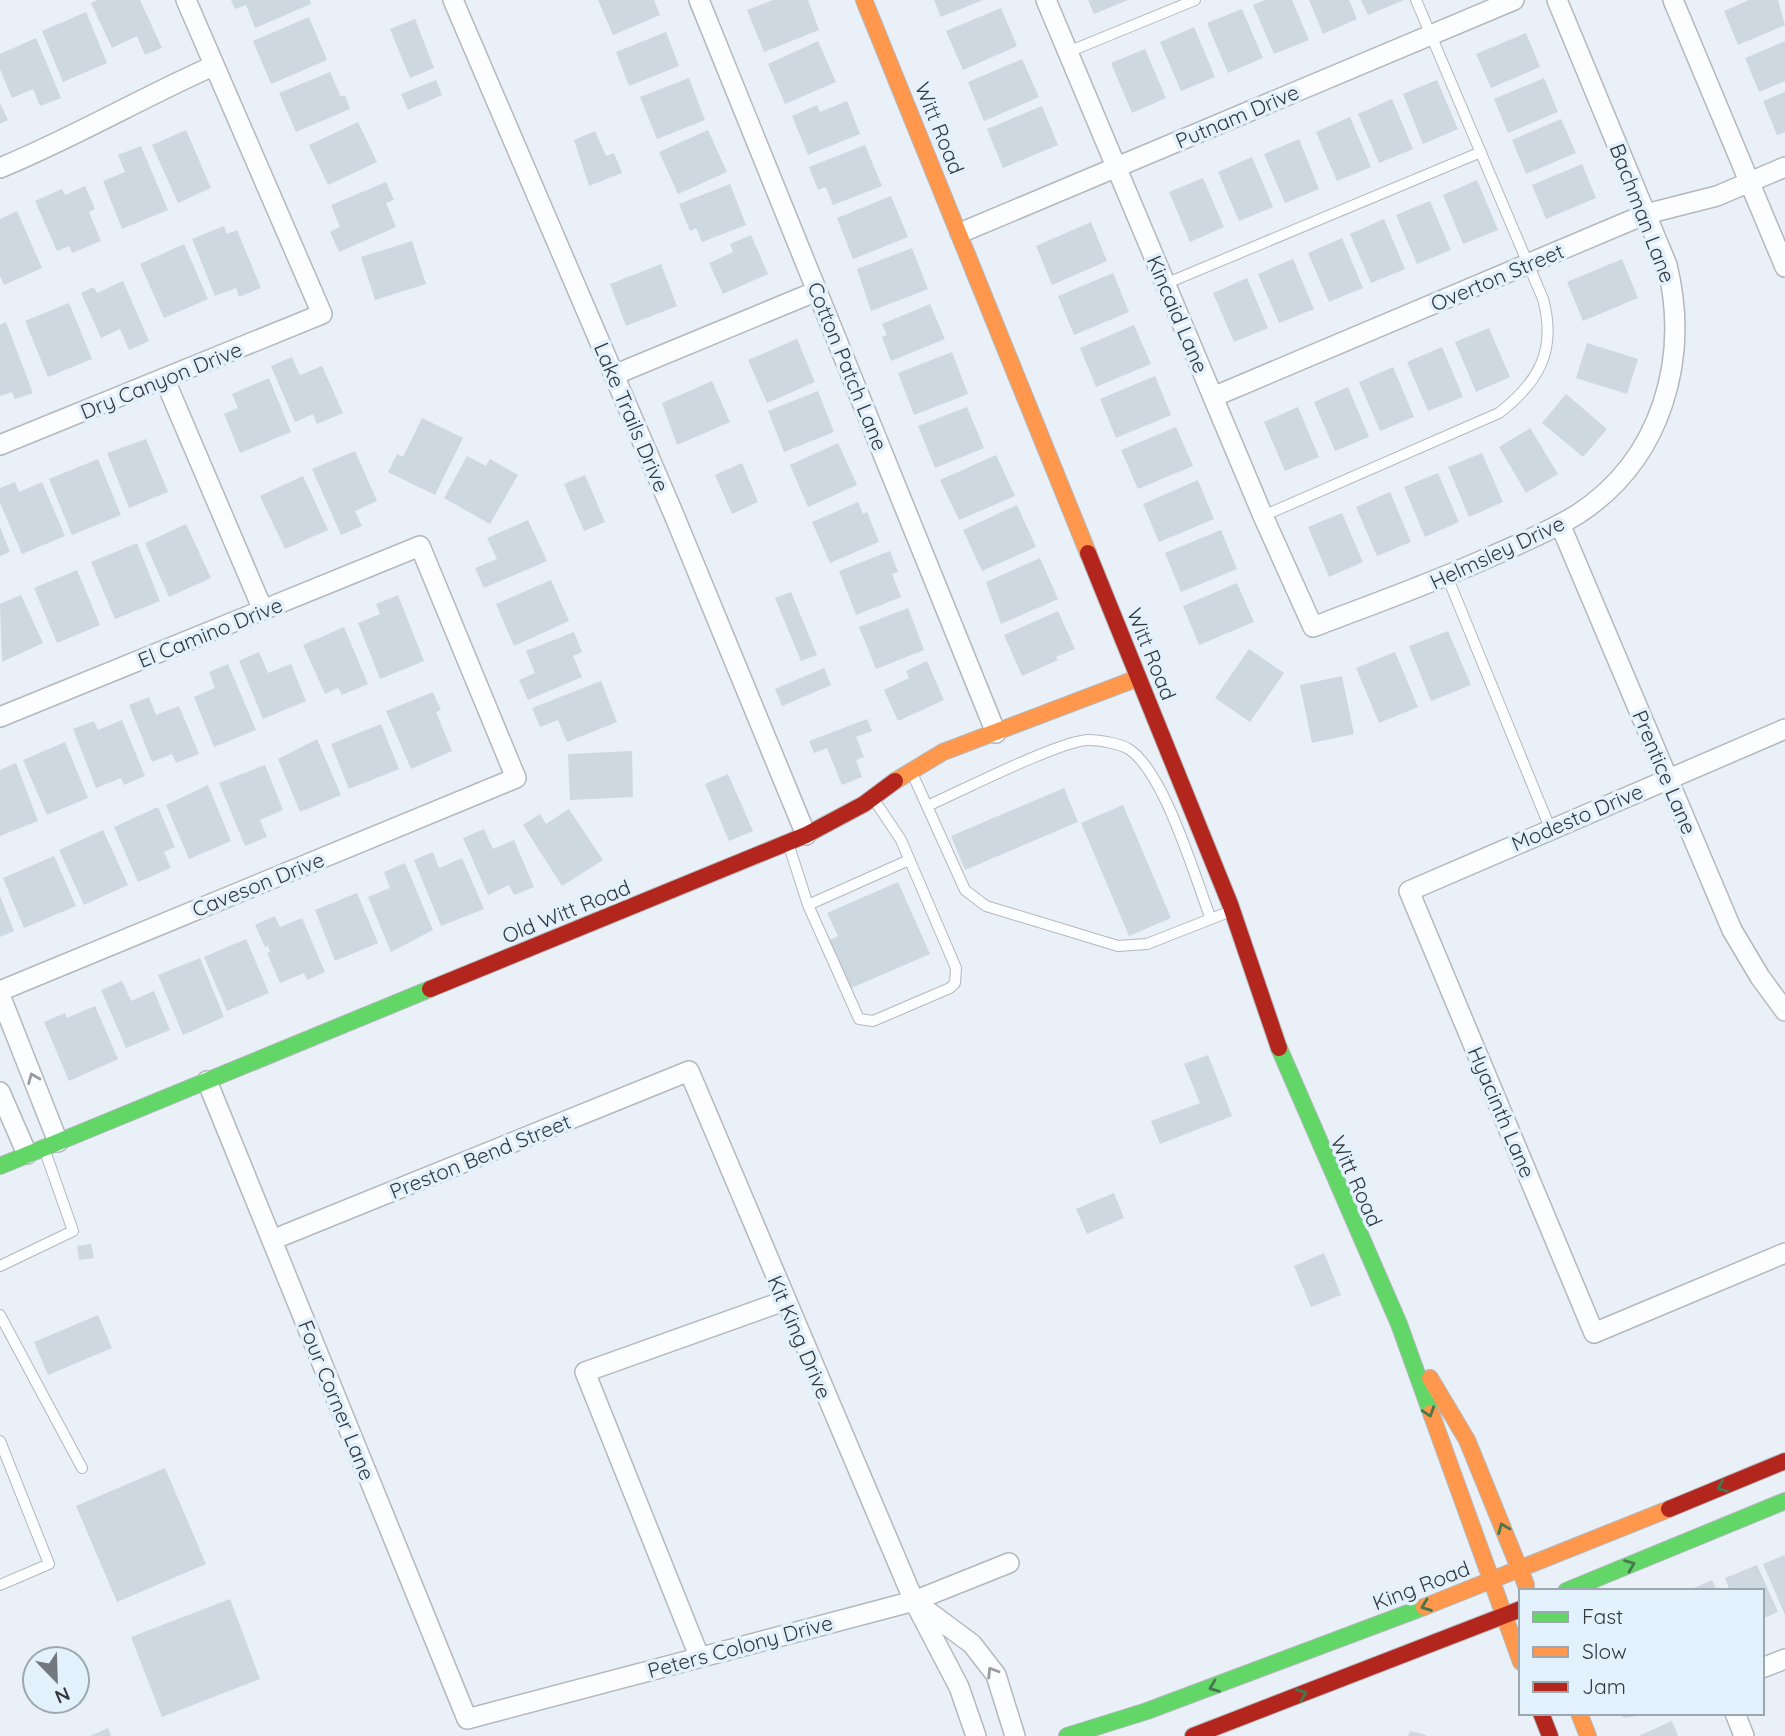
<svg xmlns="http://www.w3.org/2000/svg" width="1785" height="1736" viewBox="0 0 1785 1736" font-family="Quicksand,sans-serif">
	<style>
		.building { fill: #ced8e1 }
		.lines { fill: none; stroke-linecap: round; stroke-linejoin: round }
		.lane-casing { stroke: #b3b8bd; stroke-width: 12 }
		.street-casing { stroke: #b3b8bd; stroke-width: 22 }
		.fast-casing { stroke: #b3b8bd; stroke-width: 18 }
		.slow-casing { stroke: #b3b8bd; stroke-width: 18 }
		.jam-casing { stroke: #b3b8bd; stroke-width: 18 }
		.lane { stroke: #fcfdfe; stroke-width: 10 }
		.street { stroke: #fcfdfe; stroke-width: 19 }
		.fast { stroke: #63d668; stroke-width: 16 }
		.slow { stroke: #ff974d; stroke-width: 16 }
		.jam { stroke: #b3261e; stroke-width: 16 }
		.oneway { stroke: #989a9e }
		.oneway2 { stroke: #46774e }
		.labels { text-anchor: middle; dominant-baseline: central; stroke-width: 7; stroke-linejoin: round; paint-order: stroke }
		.street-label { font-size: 21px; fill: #33383d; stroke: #e3f1fd }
	</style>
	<rect width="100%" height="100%" fill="#e9f0f7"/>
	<path class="building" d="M97 0H140L162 48 145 55 137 36 112 48 91 3Z
		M231 0H310L311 4 255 28 246 5 235 9Z
		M598 0H654L660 15 613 35Z
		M773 0H808L819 30 764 52 747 10Z
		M934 0H983L941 17Z
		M1088 0H1128L1094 14Z
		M1265 0H1292L1309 40 1274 54 1253 5Z
		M1309 0H1349L1357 19 1323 34Z
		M1361 0H1404L1368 15Z
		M1749 0H1778L1785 25 1738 45 1724 11Z
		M1001 8 1017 46 963 70 946 31Z
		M1242 9 1263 58 1228 73 1207 23Z
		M86 12 107 63 63 82 42 31Z
		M309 17 327 60 271 84 253 41Z
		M415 19 434 68 410 78 390 29Z
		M1194 27 1215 77 1181 91 1160 42Z
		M666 32 679 66 629 86 616 52Z
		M1526 33 1540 67 1491 88 1476 54Z
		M36 38 61 98 40 106 33 89 12 98 0 69V54Z
		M818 41 836 82 785 104 768 64Z
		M1785 41V81L1759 92 1745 58Z
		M1145 49 1166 98 1132 113 1111 63Z
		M1022 59 1039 97 984 121 968 82Z
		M330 72 341 97 345 95 350 109 296 132 279 93Z
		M689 78 705 120 657 139 640 97Z
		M1544 78 1558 112 1508 133 1494 99Z
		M436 80 442 95 408 110 401 94Z
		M1437 80 1458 129 1423 144 1403 94Z
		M1785 92V132L1777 135 1763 101Z
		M1392 99 1413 149 1379 163 1358 114Z
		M847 101 860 134 808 155 792 116 817 105 820 112Z
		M0 103 8 120 0 124Z
		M1042 106 1058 145 1003 168 987 129Z
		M1350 117 1371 167 1337 181 1316 132Z
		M1561 119 1576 153 1526 174 1512 140Z
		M358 122 377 162 328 185 309 145Z
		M186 130 211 188 178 203 152 145Z
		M708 130 727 172 678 194 659 152Z
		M595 131 606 156 614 153 622 173 589 186 574 140Z
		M1299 139 1319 189 1285 203 1264 154Z
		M865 145 882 186 833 205 826 187 818 190 809 167Z
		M141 146 168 210 122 229 103 181 125 172 118 155Z
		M1252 157 1273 207 1239 221 1218 172Z
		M1582 164 1596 198 1546 219 1532 185Z
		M1203 178 1224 227 1190 242 1169 192Z
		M1477 180 1498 230 1463 244 1443 195Z
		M386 182 394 200 386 203 396 227 339 252 330 232 340 227 331 205Z
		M730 184 746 225 702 242 696 228 690 231 679 204Z
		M85 186 95 209 89 212 101 241 72 253 69 246 57 251 35 201 62 189 65 195Z
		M891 196 908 237 853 259 837 218Z
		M1430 201 1451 250 1417 264 1396 215Z
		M17 211 42 268 4 285 0 276V219Z
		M1384 219 1405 269 1371 283 1350 234Z
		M1091 222 1107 261 1052 285 1036 246Z
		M224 226 227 234 237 230 261 288 239 297 236 288 215 296 192 239Z
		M751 235 768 274 723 294 709 263 733 252 730 244Z
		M1342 238 1363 288 1329 302 1308 253Z
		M412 241 426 284 375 300 361 257Z
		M184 244 208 299 164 318 140 264Z
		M912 248 928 289 871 311 857 269Z
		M1293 259 1314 309 1279 323 1258 274Z
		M1622 259 1638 298 1583 321 1567 282Z
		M661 264 677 306 626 326 610 284Z
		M1113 273 1129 312 1074 335 1058 296Z
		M1247 278 1268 328 1234 342 1213 293Z
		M123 281 149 341 129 350 120 329 101 338 81 293 94 287 97 293Z
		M69 303 92 359 48 377 25 321Z
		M930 304 945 339 891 361 882 337 887 335 882 324Z
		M6 322 33 393 15 399 12 392 0 396V325Z
		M1134 325 1151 364 1096 387 1080 348Z
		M1489 328 1510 377 1476 392 1455 342Z
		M797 339 815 382 767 403 748 360Z
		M1587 343 1638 359 1627 394 1576 378Z
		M1442 347 1463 397 1428 411 1407 362Z
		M952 352 968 394 914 415 898 373Z
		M292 357 300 375 322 366 343 413 317 424 313 414 295 422 271 366Z
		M1393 367 1414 417 1380 431 1359 382Z
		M1155 376 1171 415 1116 438 1100 399Z
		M269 378 291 432 240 453 224 414 238 408 232 394Z
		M712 381 730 422 677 445 662 403Z
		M1348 387 1369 437 1335 451 1314 402Z
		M818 391 834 432 784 452 768 411Z
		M1566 394 1607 429 1583 457 1542 423Z
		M967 407 984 448 935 468 918 426Z
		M1298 407 1319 457 1285 471 1264 422Z
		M422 418 463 438 435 495 388 472 397 454 403 457Z
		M1176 427 1193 466 1138 489 1121 450Z
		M1530 428 1558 474 1526 493 1499 447Z
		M146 439 168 492 129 508 107 453Z
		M838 443 857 485 808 507 790 465Z
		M355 451 377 501 355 511 362 526 341 535 312 469Z
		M1482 453 1503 502 1469 517 1448 467Z
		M996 455 1015 496 959 520 940 480Z
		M467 456 486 466 490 459 518 475 490 524 444 498Z
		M98 459 121 515 72 535 49 479Z
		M742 463 758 502 732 514 715 475Z
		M1438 473 1459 522 1425 537 1404 487Z
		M585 475 605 522 584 531 564 484Z
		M303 476 328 530 285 549 260 496Z
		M1198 480 1214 519 1159 542 1143 504Z
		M15 482 19 492 42 482 65 536 22 554 0 503V488Z
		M1390 492 1411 542 1377 556 1356 507Z
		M858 502 863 514 867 512 879 542 830 563 812 522Z
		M1017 505 1036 547 982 571 963 530Z
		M1342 513 1363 562 1329 577 1308 527Z
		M528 520 547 561 484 588 475 568 497 559 487 538Z
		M186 524 211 578 169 597 145 543Z
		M0 527 10 552 0 556Z
		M1221 530 1237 569 1181 592 1165 553Z
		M137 543 160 601 115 619 91 562Z
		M890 551 898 572 892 574 901 597 856 615 839 571Z
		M1040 558 1058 599 1001 624 986 582Z
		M77 570 100 625 57 643 34 588Z
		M551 580 569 621 514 646 496 604Z
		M1237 583 1254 622 1199 645 1183 606Z
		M791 592 817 655 801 661 775 598Z
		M21 595 43 643 2 662 0 604Z
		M398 595 424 661 380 679 358 623 380 614 376 604Z
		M908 608 924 650 876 669 859 627Z
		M1058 611 1075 649 1056 657 1058 660 1022 676 1004 635Z
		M344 627 368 684 342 695 338 688 325 694 303 645Z
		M1448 631 1471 685 1431 701 1409 646Z
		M574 632 582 652 573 656 582 677 528 700 519 680 535 673 526 651Z
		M1249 649 1284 673 1250 722 1215 698Z
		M259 652 268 673 291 664 306 701 263 719 239 661Z
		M1395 652 1418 707 1379 723 1356 668Z
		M927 661 944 700 898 721 884 690 909 678 906 671Z
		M228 664 256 730 214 747 194 697 215 688 209 672Z
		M824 668 831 685 782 706 775 689Z
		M1342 676 1354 734 1312 743 1300 685Z
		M601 681 617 722 567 742 558 720 540 727 532 708Z
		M433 692 441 710 436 712 452 751 411 769 386 711Z
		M149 697 156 715 179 706 199 754 176 763 172 754 152 762 129 705Z
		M867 719 872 731 856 737 864 757 856 760 862 777 842 785 827 748 814 753 809 741Z
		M122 720 145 776 124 785 121 778 96 788 73 729 94 721 98 730Z
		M381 724 399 769 349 789 331 744Z
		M317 739 341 795 300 812 278 759Z
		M65 742 88 798 47 815 23 760Z
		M632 751 633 797 570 800 568 754Z
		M16 763 38 821 0 836V770Z
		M265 765 283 810 260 820 267 837 245 846 219 783Z
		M728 774 753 831 729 841 705 784Z
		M208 785 231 841 189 859 166 805Z
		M1064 788 1078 822 965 870 951 836Z
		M1123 805 1171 918 1129 936 1081 823Z
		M158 807 175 847 164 852 171 868 138 882 114 827Z
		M569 809 603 860 562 886 523 825 540 814 546 824Z
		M484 829 493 849 514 840 534 887 514 895 509 885 488 895 463 838Z
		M103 830 128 885 84 905 59 850Z
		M433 852 439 868 462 858 484 909 441 926 414 860Z
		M54 856 76 906 24 928 3 878Z
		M405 863 433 930 391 952 368 897 390 888 384 872Z
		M898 882 930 954 849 989 828 941 838 936 827 913Z
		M357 893 378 943 335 961 315 910Z
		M0 896 14 931 0 937Z
		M275 916 280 927 302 918 325 972 307 980 304 973 280 983 267 953 270 952 268 946 265 947 255 925Z
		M246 939 269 993 227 1011 204 957Z
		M200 958 224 1017 183 1035 158 975Z
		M122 981 131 1001 154 991 170 1030 126 1048 101 990Z
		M95 1006 118 1059 69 1081 44 1022 65 1013 67 1018Z
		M1208 1055 1232 1116 1160 1144 1151 1121 1200 1103 1184 1064Z
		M1114 1193 1124 1218 1087 1234 1076 1209Z
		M91 1244 94 1258 79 1260 77 1246Z
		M1324 1253 1341 1295 1311 1307 1294 1266Z
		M98 1315 112 1348 48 1375 34 1342Z
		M165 1468 206 1564 117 1602 76 1506Z
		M1785 1555V1615L1763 1564Z
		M1757 1565 1778 1612 1762 1619V1591H1730L1725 1578Z
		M1712 1580 1717 1591H1687Z
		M230 1599 260 1679 162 1717 131 1637Z
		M1622 1713H1644V1715L1623 1718Z
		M1672 1721 1678 1736H1638Z
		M108 1728 111 1736H90Z
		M1410 1731 1426 1735V1736H1408Z"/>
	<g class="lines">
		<g class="lane-casing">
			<path id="lane" d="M1068 52 1195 0
				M1165 284 1481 152
				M1263 516 1499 413C1539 382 1557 350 1543 299L1416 0
				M1447 576 1550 828
				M912 773 965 890 986 906 1118 946 1147 944 1231 911
				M927 806C957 793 1065 738 1090 740 1100 740 1119 744 1127 748 1164 769 1195 878 1211 919
				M788 843 808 905 859 1019 873 1021 950 988 955 983 956 968 901 840 873 798
				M808 905 909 860
				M0 1266 73 1231 45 1151
				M0 1315 82 1468
				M0 1441 49 1564 0 1585"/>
		</g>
		<g class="street-casing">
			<path id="street" d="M453 0 674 515 806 835
				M699 0 996 733
				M1046 0 1263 516 1313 627C1373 604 1433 583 1492 556 1521 543 1551 531 1578 514 1662 459 1690 359 1667 265L1557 0
				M1673 0 1785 267
				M0 168C73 138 141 98 213 66
				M960 233 1514 0
				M614 375 817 291
				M164 378 263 610
				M1213 397 1646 214 1717 196 1785 167
				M0 445 322 314 186 0
				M1560 524 1732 930 1760 977 1785 1011
				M0 717 420 546 516 778 0 991
				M1785 729 1409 891 1594 1333 1785 1253
				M0 995 58 1142
				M207 1081 467 1719 914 1601 1009 1563
				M0 1092 27 1154
				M272 1240 689 1071 914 1601
				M699 1656 585 1372 784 1301
				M1762 1668 1785 1659
				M1735 1713 1744 1736
				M976 1736 959 1687 914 1601 972 1644 996 1675 1015 1736"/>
		</g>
		<g class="fast-casing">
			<path id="fast" d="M1279 1048 1399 1324 1431 1413
				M0 1166 430 989
				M1566 1591 1785 1501
				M1067 1736 1147 1711 1424 1607"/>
		</g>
		<g class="slow-casing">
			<path id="slow" d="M864 0 1088 553
				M895 781 943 752 1138 678
				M1430 1378 1467 1440 1526 1585
				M1431 1413 1521 1662
				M1424 1607 1669 1509
				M1579 1713 1588 1736"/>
		</g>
		<g class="jam-casing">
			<path id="jam" d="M1088 553 1230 904 1279 1048
				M430 989 806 835 864 804 895 781
				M1669 1509 1785 1461
				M1541 1713 1550 1736
				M1193 1736 1521 1609"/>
		</g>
		<use href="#lane" class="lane"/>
		<use href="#street" class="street"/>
		<use href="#fast" class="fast"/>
		<use href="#slow" class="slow"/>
		<use href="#jam" class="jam"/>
	</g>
	<defs><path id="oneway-chevron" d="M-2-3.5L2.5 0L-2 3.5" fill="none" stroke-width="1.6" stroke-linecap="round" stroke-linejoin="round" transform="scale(1.75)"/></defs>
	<g class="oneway">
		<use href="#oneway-chevron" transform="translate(33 1078) rotate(-112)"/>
		<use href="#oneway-chevron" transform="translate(992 1672) rotate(-122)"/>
	</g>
	<g class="oneway2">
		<use href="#oneway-chevron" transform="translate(1429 1412) rotate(71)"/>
		<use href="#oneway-chevron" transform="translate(1722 1487) rotate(157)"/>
		<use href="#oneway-chevron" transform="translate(1503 1528) rotate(-112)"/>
		<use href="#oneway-chevron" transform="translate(1630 1565) rotate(-22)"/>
		<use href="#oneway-chevron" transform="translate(1426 1606) rotate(159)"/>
		<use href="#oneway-chevron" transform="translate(1214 1687) rotate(159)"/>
		<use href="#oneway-chevron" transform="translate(1302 1694) rotate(-21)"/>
	</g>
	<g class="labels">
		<g class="street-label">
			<text transform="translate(1237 116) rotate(-23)">Putnam Drive</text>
			<text transform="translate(940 128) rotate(68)">Witt Road</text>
			<text transform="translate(1643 213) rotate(69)">Bachman Lane</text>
			<text transform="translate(1497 277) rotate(-23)">Overton Street</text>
			<text transform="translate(1178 314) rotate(67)">Kincaid Lane</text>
			<text transform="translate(848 366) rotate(68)">Cotton Patch Lane</text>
			<text transform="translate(161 380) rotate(-22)">Dry Canyon Drive</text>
			<text transform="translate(632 417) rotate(67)">Lake Trails Drive</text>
			<text transform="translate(1497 552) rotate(-25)">Helmsley Drive</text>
			<text transform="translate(210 632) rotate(-22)">El Camino Drive</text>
			<text transform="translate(1152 654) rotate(68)">Witt Road</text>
			<text transform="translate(1665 772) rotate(67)">Prentice Lane</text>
			<text transform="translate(1577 817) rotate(-23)">Modesto Drive</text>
			<text transform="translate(258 884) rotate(-22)">Caveson Drive</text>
			<text transform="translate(566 911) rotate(-22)">Old Witt Road</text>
			<text transform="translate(1502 1112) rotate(67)">Hyacinth Lane</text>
			<text transform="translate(480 1156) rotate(-22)">Preston Bend Street</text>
			<text transform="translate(1357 1181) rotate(66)">Witt Road</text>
			<text transform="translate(800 1337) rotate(67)">Kit King Drive</text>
			<text transform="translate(337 1400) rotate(68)">Four Corner Lane</text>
			<text transform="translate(1421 1585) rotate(-21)">King Road</text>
			<text transform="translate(740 1646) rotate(-15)">Peters Colony Drive</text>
		</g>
	</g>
	<rect x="1519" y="1589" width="245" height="126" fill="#e3f1fd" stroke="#9da7b0" stroke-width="2"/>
	<rect x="1533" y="1612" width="35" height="10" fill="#63d668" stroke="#9da7b0" stroke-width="2"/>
	<text x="1582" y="1624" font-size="21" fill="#33383d">Fast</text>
	<rect x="1533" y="1647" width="35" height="10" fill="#ff974d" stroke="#9da7b0" stroke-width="2"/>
	<text x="1582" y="1659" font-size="21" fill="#33383d">Slow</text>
	<rect x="1533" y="1682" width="35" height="10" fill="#b3261e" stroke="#9da7b0" stroke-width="2"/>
	<text x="1582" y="1694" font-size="21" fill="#33383d">Jam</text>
	<g transform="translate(56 1680) rotate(157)"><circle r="33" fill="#e3f1fd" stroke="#9da7b0" stroke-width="2"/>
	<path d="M0-5L12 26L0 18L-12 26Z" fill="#73787e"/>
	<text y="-10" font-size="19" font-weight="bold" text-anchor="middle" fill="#33383d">N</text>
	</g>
</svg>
